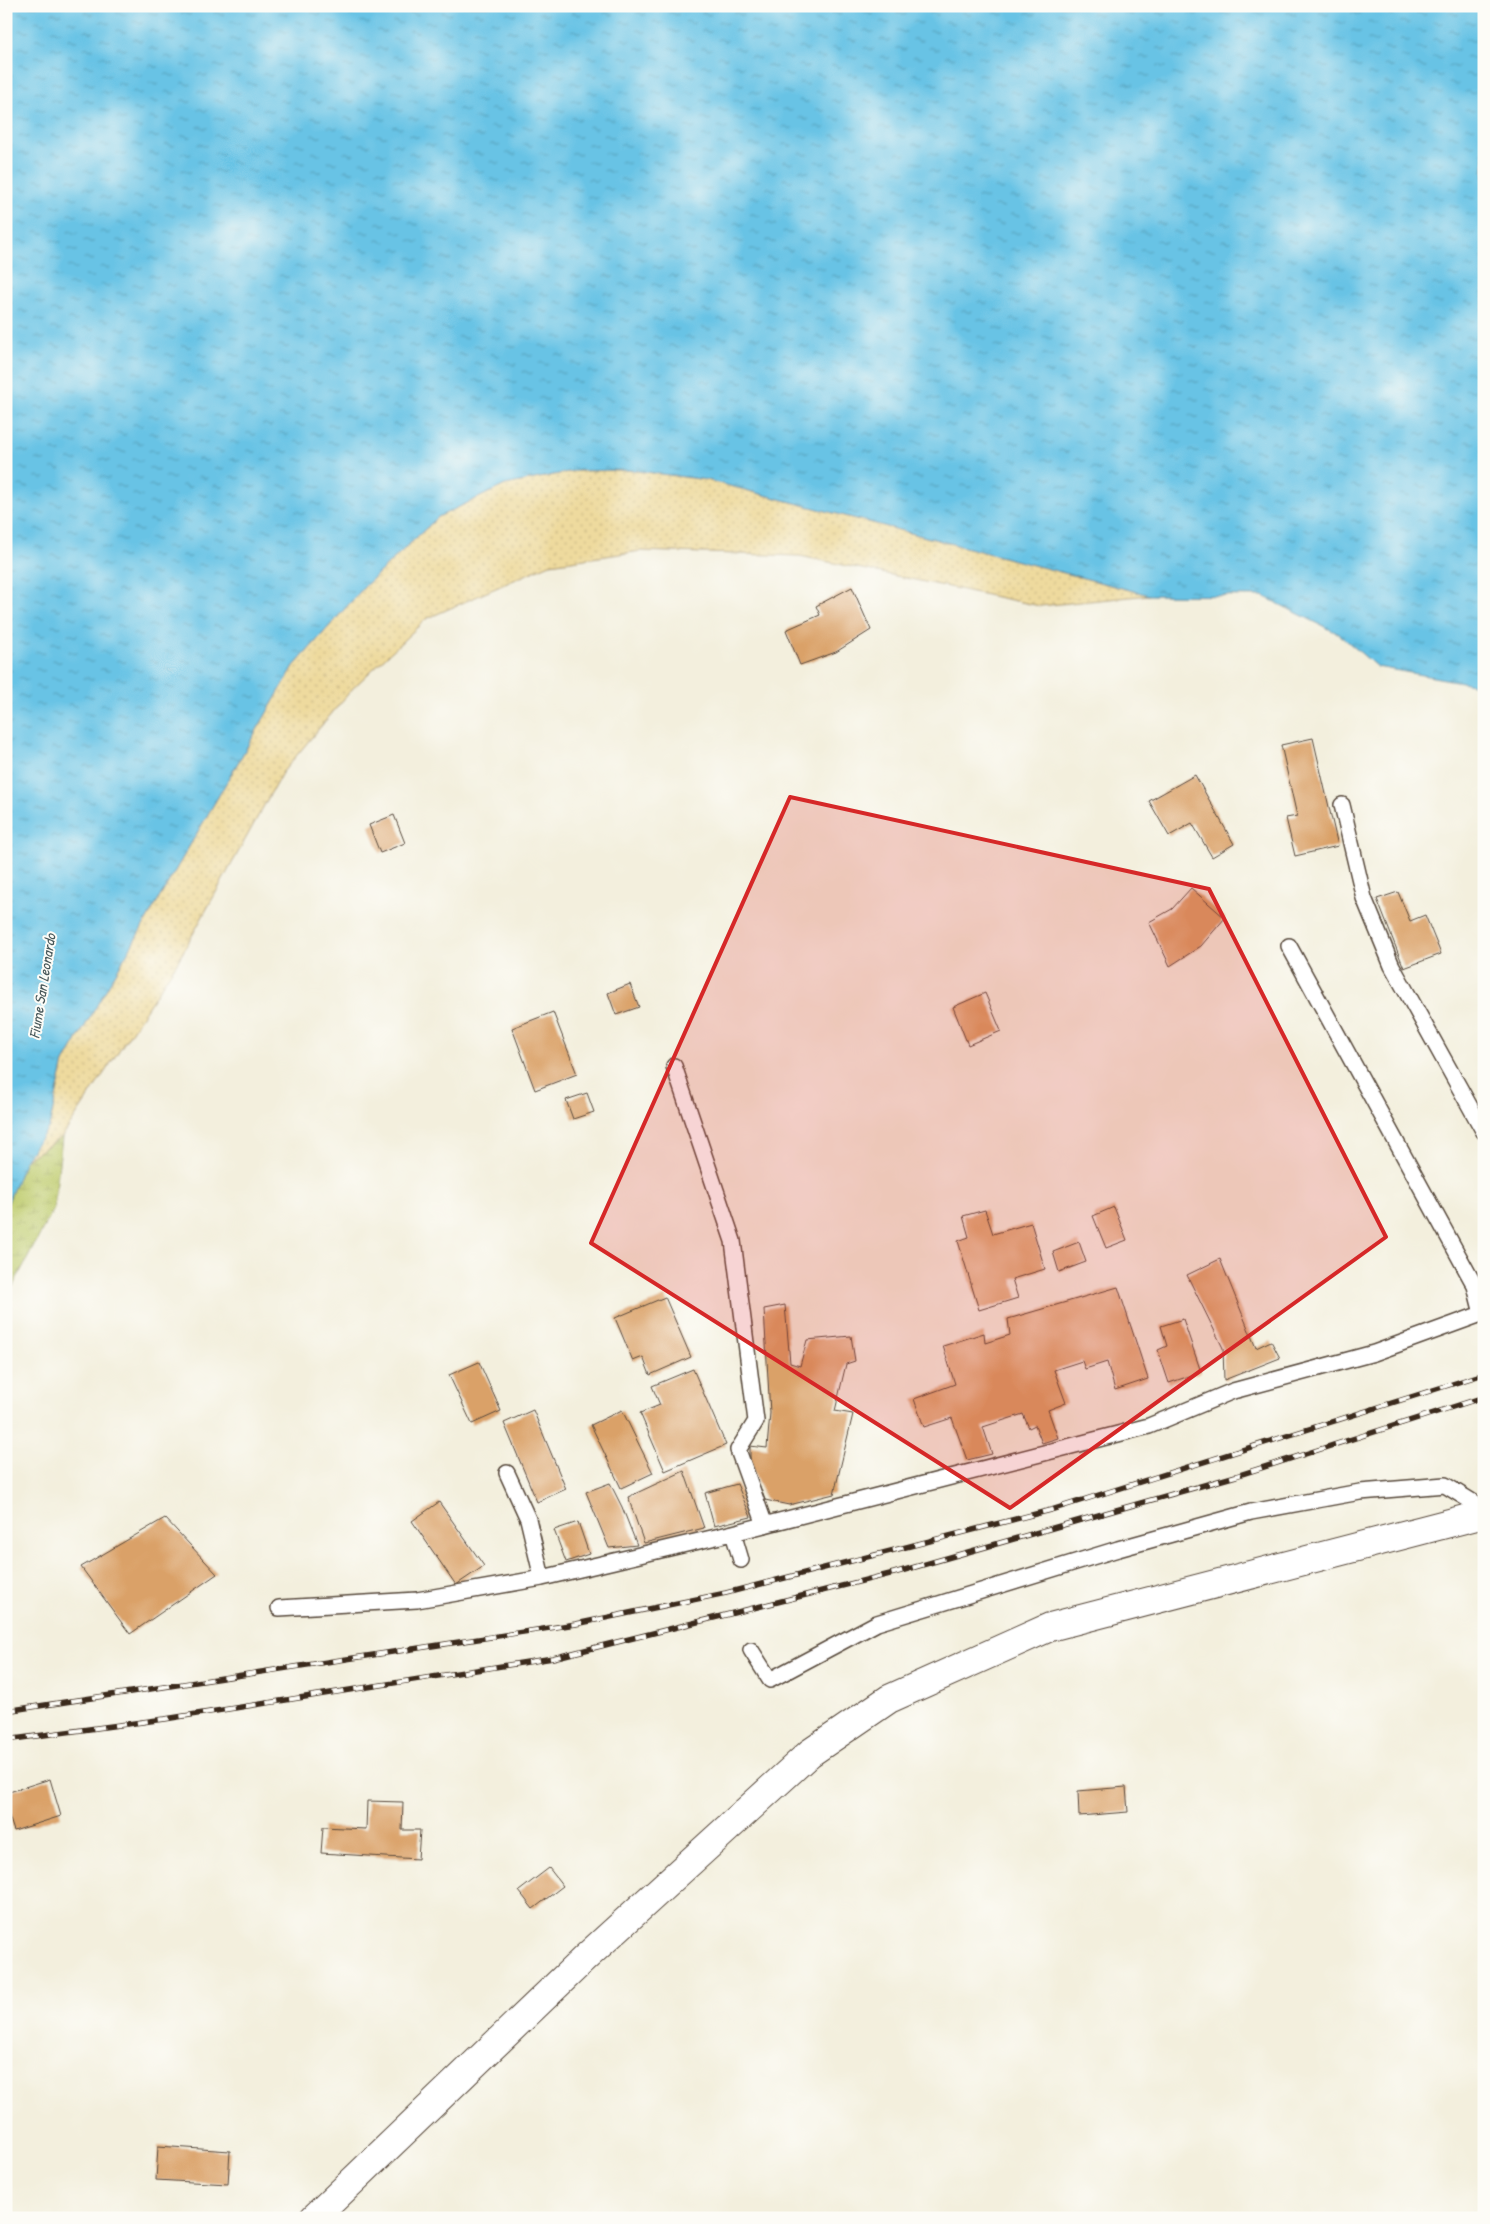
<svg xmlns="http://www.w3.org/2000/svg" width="1490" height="2224" viewBox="0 0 1490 2224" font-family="'Patrick Hand',sans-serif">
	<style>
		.wetland { fill: url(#wetland-marsh); stroke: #7d7b46 }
		.sand { fill: url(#sand-dots); stroke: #94825e }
		.water { fill: url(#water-ripples); stroke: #527682 }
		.building { fill: #daa168 }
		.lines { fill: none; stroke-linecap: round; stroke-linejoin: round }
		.service-casing { stroke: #57483b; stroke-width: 18 }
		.minor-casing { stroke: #57483b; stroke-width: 30 }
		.service { stroke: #fff; stroke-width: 15 }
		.minor { stroke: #fff; stroke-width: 28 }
		.rail-casing { stroke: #3b2a1e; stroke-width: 5.5 }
		.rail { stroke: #fdfcf7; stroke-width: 4; stroke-dasharray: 11; stroke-linecap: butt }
		.marked { fill: #d62828; fill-opacity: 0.2; stroke: #d62828; stroke-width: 4; stroke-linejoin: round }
		.labels { text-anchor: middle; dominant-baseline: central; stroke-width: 4; stroke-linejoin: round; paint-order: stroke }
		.water-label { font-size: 15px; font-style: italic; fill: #48585a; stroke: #fdfcf7 }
	</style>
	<defs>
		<pattern id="wetland-marsh" width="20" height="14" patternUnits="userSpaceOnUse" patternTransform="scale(1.25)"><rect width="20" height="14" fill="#bfcc6e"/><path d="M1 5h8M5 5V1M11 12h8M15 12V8" fill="none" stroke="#a5af5f"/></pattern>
		<pattern id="sand-dots" width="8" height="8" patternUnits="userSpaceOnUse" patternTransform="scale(1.25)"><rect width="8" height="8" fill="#eeda9e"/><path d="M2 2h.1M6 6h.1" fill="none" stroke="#cdbb88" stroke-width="1.8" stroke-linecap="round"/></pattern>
		<pattern id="water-ripples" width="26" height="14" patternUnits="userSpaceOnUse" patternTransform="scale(1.25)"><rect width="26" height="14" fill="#68c3e5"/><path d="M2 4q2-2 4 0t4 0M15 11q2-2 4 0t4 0" fill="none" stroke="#579fb9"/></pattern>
	</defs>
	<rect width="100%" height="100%" fill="#fdfcf7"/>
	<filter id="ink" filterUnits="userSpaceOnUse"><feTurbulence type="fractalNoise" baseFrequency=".02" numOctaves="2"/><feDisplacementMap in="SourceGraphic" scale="10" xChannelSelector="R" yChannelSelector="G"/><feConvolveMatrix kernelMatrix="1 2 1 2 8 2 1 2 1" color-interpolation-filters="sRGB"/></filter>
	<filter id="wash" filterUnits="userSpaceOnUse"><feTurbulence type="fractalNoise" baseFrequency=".0096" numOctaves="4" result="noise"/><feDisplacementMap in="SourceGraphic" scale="20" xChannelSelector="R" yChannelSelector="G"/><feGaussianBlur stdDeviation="1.12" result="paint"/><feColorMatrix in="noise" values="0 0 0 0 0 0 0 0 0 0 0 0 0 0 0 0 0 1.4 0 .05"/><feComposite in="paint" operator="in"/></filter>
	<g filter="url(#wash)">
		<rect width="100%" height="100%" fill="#f3efdd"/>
		<path class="wetland" d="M62 1137 54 1208 6 1299V1207L25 1160Z"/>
		<path class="sand" d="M631 470 707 480 1149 595 1040 606 800 556 641 551 550 564 426 619 353 688 282 773 178 961 62 1137 25 1160 49 1127 64 1062 294 666 365 586 438 517 505 485 573 471Z"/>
		<path class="water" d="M6 6H1484V686L1377 667 1339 634 1263 596 1149 595 707 480 631 470 573 471 505 485 438 517 365 586 294 666 64 1062 49 1127 25 1160 6 1207Z"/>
		<g id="blocks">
			<path class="building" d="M852 587 871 630 836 652 800 665 786 630 820 615 816 606Z
				M1313 738 1338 846 1295 856 1286 818 1297 816 1281 745Z
				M1195 775 1234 844 1212 857 1192 823 1169 836 1149 801Z
				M394 815 405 843 380 853 369 825Z
				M1191 888 1225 918 1201 946 1170 966 1149 922 1172 909Z
				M1398 892 1410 921 1425 915 1441 954 1404 968 1377 899Z
				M630 984 639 1007 616 1015 608 993Z
				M985 993 1001 1031 968 1045 953 1007Z
				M553 1012 577 1074 535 1090 512 1028Z
				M587 1093 594 1112 573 1119 566 1100Z
				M1114 1207 1127 1240 1106 1248 1093 1216Z
				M985 1210 993 1234 1031 1223 1045 1269 1012 1279 1018 1298 979 1310 958 1241 969 1237 963 1216Z
				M1079 1242 1086 1262 1059 1272 1053 1252Z
				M1220 1259 1256 1348 1271 1341 1280 1358 1224 1380 1223 1348 1187 1275Z
				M1118 1287 1148 1379 1115 1390 1107 1362 1085 1369 1082 1361 1054 1370 1066 1403 1048 1410 1058 1438 1042 1443 1035 1425 1029 1428 1023 1414 983 1427 992 1454 967 1460 952 1418 924 1427 914 1399 955 1384 943 1346 984 1333 985 1343 1010 1335 1008 1319Z
				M665 1297 691 1357 650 1375 643 1357 633 1361 615 1318Z
				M785 1305 790 1363 800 1366 807 1340 851 1336 855 1361 846 1364 835 1411 853 1414 834 1494 789 1505 765 1500 750 1463V1446L767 1448 770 1413 764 1309Z
				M1183 1319 1201 1372 1169 1383 1158 1350 1167 1346 1161 1326Z
				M479 1362 501 1411 472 1424 449 1375Z
				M693 1369 726 1445 665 1471 640 1413 660 1405 652 1386Z
				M533 1410 566 1489 537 1502 504 1423Z
				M622 1410 653 1473 621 1488 591 1425Z
				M684 1471 704 1528 644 1543 628 1497Z
				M610 1483 622 1507 637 1545 609 1548 586 1492Z
				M737 1484 751 1517 714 1526 705 1493Z
				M439 1502 484 1566 456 1585 412 1521Z
				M165 1518 217 1574 130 1634 81 1567Z
				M578 1522 589 1554 566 1562 554 1530Z
				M50 1779 61 1816 14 1831 6 1807V1793Z
				M1126 1787 1128 1812 1079 1816 1078 1791Z
				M367 1801 403 1802 402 1830H420L418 1859 321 1853 323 1827 366 1829Z
				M549 1868 563 1886 533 1909 519 1891Z
				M158 2146 230 2151 228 2184 156 2180Z"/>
		</g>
	</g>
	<g filter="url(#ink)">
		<use href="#blocks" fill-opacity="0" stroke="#57483b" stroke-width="1"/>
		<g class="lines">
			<g class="service-casing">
				<path id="service" d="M1342 805 1364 898 1392 966 1484 1132
					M1289 946 1475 1286 1482 1314
					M674 1066 733 1241 756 1421 738 1450 765 1525
					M507 1473 528 1519 542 1578
					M733 1533 741 1560
					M279 1608 417 1600 542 1578 733 1533 1149 1426 1233 1391 1374 1353 1484 1313
					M751 1650 770 1680 877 1623 1118 1549 1251 1512 1360 1492 1445 1485 1484 1509"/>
			</g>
			<g class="minor-casing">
				<path id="minor" d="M314 2218 585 1958 810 1753 889 1699 1050 1627 1484 1514"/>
			</g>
			<use href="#service" class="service"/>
			<use href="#minor" class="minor"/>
			<g class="rail-casing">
				<path id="rail" d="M6 1711 576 1624 726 1593 1051 1510 1484 1374
					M6 1740 165 1719 553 1658 894 1573 1236 1476 1484 1397"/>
			</g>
			<use href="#rail" class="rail"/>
		</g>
	</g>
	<path class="marked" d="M790 797 1209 889 1386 1237 1010 1508 591 1243Z"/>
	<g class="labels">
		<g class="water-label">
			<text transform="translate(42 986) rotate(-81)">Fiume San Leonardo</text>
		</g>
	</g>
	<rect width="1490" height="2224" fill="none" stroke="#fdfcf7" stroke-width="25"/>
</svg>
